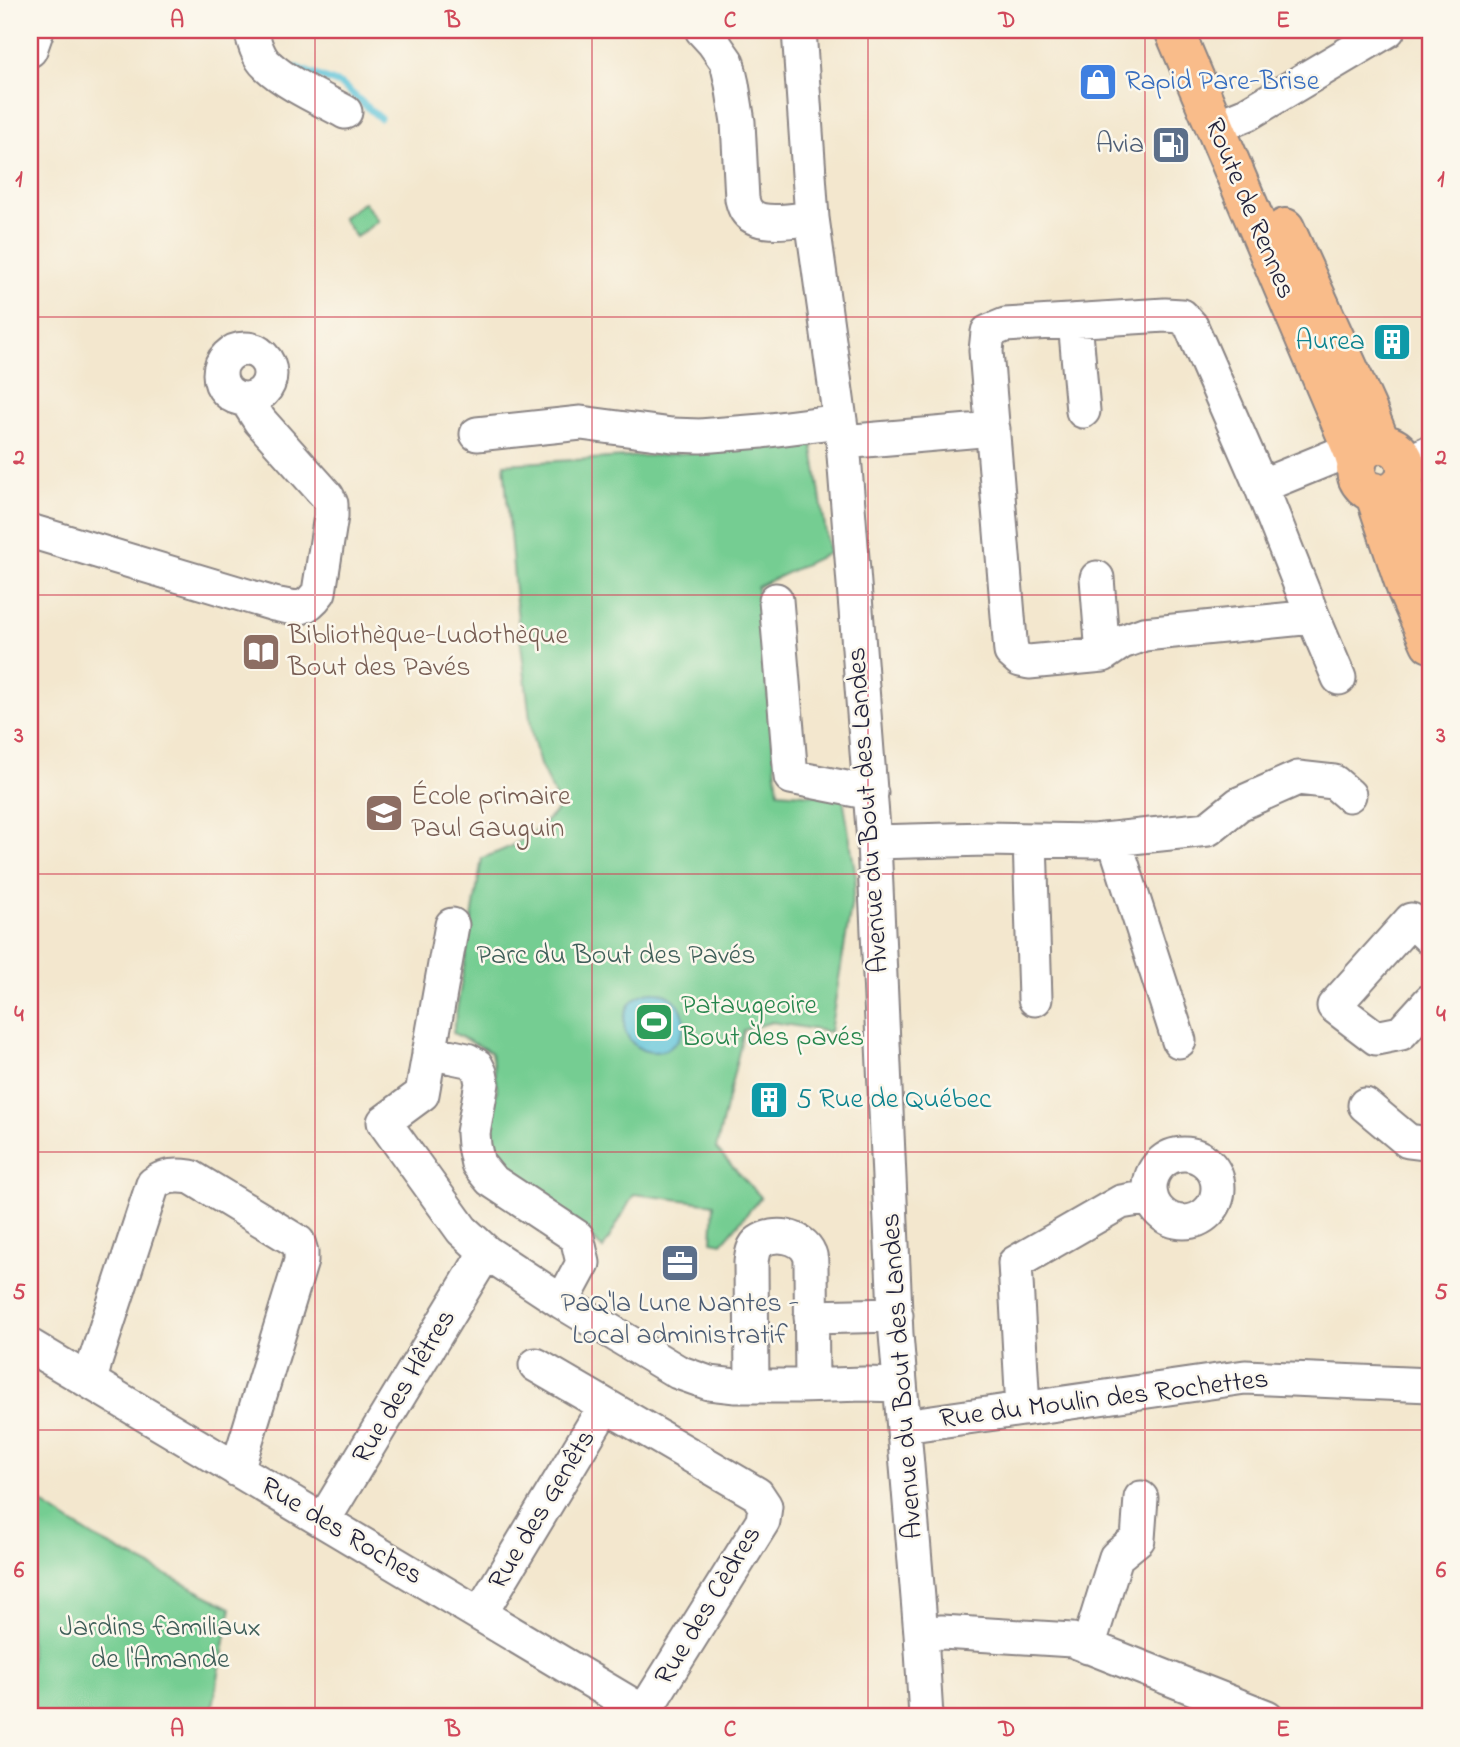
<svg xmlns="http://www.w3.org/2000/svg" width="1460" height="1747" viewBox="0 0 1460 1747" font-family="'Indie Flower',sans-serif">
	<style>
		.green { fill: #75cd92; stroke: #4c7866; stroke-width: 2 }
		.water { fill: #5cc3d9; stroke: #3f728a; stroke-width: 2 }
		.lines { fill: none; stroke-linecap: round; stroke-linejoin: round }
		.stream { stroke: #5cc3d9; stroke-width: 7 }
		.minor-casing { stroke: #8a8484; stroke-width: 37 }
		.major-casing { stroke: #8a8484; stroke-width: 42 }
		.minor { stroke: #fff; stroke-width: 33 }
		.major { stroke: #f9bc8a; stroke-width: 38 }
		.grid { fill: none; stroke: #d1495b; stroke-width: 2; stroke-opacity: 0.55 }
		.labels { text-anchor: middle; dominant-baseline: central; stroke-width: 5; stroke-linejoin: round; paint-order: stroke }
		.shop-label { font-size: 28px; fill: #366cbe; stroke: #fbf7ec; text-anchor: start }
		.service-label { font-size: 28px; fill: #4e5e75; stroke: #fbf7ec; text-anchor: end }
		.street-label { font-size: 28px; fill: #22223b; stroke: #fbf7ec }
		.culture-label { font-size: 28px; fill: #0d838f; stroke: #fbf7ec; text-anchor: end }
		.education-label { font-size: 28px; fill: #785e54; stroke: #fbf7ec; text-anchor: start }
		.park-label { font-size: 28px; fill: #3f5e59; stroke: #fbf7ec }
		.leisure-label { font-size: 28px; fill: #27864d; stroke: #fbf7ec; text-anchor: start }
		.neatline { fill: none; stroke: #d1495b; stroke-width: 2.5 }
		.grid-label { font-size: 23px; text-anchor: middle; font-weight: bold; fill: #d1495b }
	</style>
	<rect width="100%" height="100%" fill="#fbf7ec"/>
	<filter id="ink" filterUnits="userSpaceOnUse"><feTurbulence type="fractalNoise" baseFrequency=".0143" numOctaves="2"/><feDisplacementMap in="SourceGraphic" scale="14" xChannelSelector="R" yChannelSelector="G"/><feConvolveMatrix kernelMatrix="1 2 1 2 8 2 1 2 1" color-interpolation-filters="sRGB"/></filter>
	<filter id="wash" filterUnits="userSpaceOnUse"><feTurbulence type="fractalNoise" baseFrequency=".00686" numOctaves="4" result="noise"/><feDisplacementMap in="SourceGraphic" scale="28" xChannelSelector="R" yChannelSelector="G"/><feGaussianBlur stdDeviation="1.57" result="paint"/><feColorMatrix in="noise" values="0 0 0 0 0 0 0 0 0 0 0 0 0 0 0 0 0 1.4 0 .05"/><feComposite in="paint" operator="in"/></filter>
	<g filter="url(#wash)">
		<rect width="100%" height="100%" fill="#f3e7ce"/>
		<path class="green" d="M364 202 378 221 356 237 342 218Z
			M812 442 829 553 757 587 778 792 843 797 856 877 830 1032 772 1022 744 1030 716 1149 761 1197 722 1243 712 1241 714 1204 634 1194 603 1249 573 1219 512 1183 486 1150 497 1088 491 1052 453 1033 482 858C515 847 537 833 560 807L540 765 532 735 516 602 504 464 662 455Z
			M30 1496 95 1538 231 1608 211 1717H30Z"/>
		<path class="water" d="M624 1022a30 30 0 1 1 60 0a30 30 0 1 1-60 0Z"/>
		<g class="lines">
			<path class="stream" d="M297 68 342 85 380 118"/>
		</g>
	</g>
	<g filter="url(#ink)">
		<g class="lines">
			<g class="minor-casing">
				<path id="minor" d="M251 30C254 42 258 57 267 65 287 84 321 99 345 112
					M702 30 713 42 727 62 732 84 738 122 742 199C743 203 744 207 746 210 757 228 794 220 812 218
					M799 30 812 218 843 442 874 842 896 1334 921 1634 926 1717
					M30 50 37 30
					M1215 127 1247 114 1388 30
					M1075 321 1083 411
					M220 374a25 25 0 1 1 50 0a25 25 0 1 1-50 0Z
					M477 434 581 423 672 435 700 436 762 431 840 421
					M843 442 993 429
					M1406 463 1430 452
					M1261 486 1191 326 1182 316 1165 315 1005 325 988 332 986 351 1011 652 1020 660 1029 662 1103 655 1122 642 1144 634 1313 617 1261 486 1352 449
					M30 531 274 604C296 608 304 613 319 592L331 516V504L327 496 260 421 246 399
					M1097 578 1103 655
					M776 600 791 777 871 793
					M1313 617 1339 678
					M1114 839 1179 1041
					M1030 840 1035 999
					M874 842 986 839 1094 841 1208 829 1239 804 1298 778 1334 782 1349 795
					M452 925 422 1094 384 1122 462 1230 486 1252 562 1302 678 1372 709 1383 736 1386H799L864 1384 900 1385
					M1430 938 1411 920 1334 1006 1376 1038 1401 1033 1430 1001
					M429 1052 467 1060 476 1065 480 1073 482 1083 473 1133 474 1146 478 1164 491 1180 577 1237 583 1263 562 1302
					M1365 1105 1408 1141 1424 1143 1430 1141
					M1150 1188a34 34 0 1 1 68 0a34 34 0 1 1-68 0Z
					M811 1317 896 1315
					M30 1346 652 1717
					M536 1365 757 1494 765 1506 763 1521 644 1712
					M90 1382 95 1362 153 1184C165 1175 177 1175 191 1177L298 1242 301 1252V1261L237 1470
					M752 1386 751 1262C752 1255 753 1246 759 1242 774 1231 802 1236 809 1253 811 1256 811 1260 811 1264L812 1385
					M1023 1409 1015 1263 1121 1202 1150 1197
					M904 1426 1245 1377 1430 1385
					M323 1521 486 1252
					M480 1614 605 1406
					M921 1634 942 1632 1072 1640 1267 1717
					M1088 1647 1116 1557 1138 1539 1141 1498"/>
			</g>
			<g class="major-casing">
				<path id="major" d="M1174 30 1352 449 1357 465
					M1285 228 1367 409 1381 444
					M1356 469a25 25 0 1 1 50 0a25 25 0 1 1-50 0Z
					M1404 480 1409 516 1430 564
					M1374 492 1407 591 1430 643"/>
			</g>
			<use href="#minor" class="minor"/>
			<use href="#major" class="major"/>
		</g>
	</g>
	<path class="grid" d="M315 30V1717M592 30V1717M868 30V1717M1145 30V1717M30 317H1430M30 595H1430M30 874H1430M30 1152H1430M30 1430H1430"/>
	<defs>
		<g id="shop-square" transform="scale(2.0125)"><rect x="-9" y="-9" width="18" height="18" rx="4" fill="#3f7fe0" stroke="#fbf7ec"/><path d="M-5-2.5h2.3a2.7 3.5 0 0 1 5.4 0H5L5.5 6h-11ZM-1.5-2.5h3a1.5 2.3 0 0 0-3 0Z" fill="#fff"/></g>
		<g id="fuel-square" transform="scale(2.0125)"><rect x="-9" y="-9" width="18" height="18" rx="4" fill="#5c6f8a" stroke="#fbf7ec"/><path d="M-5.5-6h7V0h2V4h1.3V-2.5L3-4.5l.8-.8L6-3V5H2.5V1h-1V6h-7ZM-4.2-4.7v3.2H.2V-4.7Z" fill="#fff"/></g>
		<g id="building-square" transform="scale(2.0125)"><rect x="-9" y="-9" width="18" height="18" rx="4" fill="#0f9aa8" stroke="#fbf7ec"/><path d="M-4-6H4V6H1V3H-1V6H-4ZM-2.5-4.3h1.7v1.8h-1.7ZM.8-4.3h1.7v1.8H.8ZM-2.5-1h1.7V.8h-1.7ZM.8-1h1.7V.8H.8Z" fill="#fff"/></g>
		<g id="library-square" transform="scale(2.0125)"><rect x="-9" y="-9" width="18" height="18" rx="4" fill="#8d6e63" stroke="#fbf7ec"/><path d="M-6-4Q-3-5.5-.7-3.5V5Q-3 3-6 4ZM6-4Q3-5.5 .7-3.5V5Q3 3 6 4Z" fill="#fff"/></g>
		<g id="school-square" transform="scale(2.0125)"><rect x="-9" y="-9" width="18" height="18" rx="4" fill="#8d6e63" stroke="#fbf7ec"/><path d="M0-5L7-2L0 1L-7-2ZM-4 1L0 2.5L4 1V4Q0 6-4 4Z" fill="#fff"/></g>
		<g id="stadium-square" transform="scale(2.0125)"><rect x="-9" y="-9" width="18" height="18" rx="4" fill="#2e9e5b" stroke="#fbf7ec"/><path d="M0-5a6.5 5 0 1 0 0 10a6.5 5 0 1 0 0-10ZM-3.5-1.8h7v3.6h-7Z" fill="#fff"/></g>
		<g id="office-square" transform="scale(2.0125)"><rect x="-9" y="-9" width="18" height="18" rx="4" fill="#5c6f8a" stroke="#fbf7ec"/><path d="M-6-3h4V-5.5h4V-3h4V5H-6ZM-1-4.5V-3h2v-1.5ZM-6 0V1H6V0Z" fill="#fff"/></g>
	</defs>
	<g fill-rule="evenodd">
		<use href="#shop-square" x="1098" y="82"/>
		<use href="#fuel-square" x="1171" y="145"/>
		<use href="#building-square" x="1392" y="342"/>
		<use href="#library-square" x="261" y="652"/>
		<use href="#school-square" x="384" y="813"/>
		<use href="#stadium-square" x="654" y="1022"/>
		<use href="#building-square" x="769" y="1100"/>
		<use href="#office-square" x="680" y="1263"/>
	</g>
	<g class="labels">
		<g class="shop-label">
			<text x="1125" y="82">Rapid Pare-Brise</text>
		</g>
		<g class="service-label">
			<text x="1144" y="145">Avia</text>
			<text x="680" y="1304" text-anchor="middle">PaQ'la Lune Nantes -<tspan x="680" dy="32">Local administratif</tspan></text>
		</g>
		<g class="street-label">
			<text transform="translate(1249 209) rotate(67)">Route de Rennes</text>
			<text transform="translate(869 810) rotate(-94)">Avenue du Bout des Landes</text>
			<text transform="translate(903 1376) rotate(-94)">Avenue du Bout des Landes</text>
			<text transform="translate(405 1387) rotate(-59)">Rue des Hêtres</text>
			<text transform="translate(1104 1400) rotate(-7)">Rue du Moulin des Rochettes</text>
			<text transform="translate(543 1510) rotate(-59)">Rue des Genêts</text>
			<text transform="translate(341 1532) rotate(31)">Rue des Roches</text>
			<text transform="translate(709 1606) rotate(-59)">Rue des Cèdres</text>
		</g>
		<g class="culture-label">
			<text x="1365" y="342">Aurea</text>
			<text x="796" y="1100" text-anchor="start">5 Rue de Québec</text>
		</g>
		<g class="education-label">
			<text x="288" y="636">Bibliothèque-Ludothèque<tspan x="288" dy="32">Bout des Pavés</tspan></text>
			<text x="411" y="797">École primaire<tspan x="411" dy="32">Paul Gauguin</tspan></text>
		</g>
		<g class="park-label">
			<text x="616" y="956">Parc du Bout des Pavés</text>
			<text x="160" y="1628">Jardins familiaux<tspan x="160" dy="32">de l'Amande</tspan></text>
		</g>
		<g class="leisure-label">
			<text x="681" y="1006">Pataugeoire<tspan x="681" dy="32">Bout des pavés</tspan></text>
		</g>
	</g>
	<rect width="1460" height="1747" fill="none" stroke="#fbf7ec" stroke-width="77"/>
	<rect x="38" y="38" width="1384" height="1670" class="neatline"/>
	<g class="grid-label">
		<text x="177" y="27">A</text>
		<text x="453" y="27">B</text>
		<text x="730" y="27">C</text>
		<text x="1007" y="27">D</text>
		<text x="1283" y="27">E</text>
		<text x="19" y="186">1</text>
		<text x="1441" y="186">1</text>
		<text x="19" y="464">2</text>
		<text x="1441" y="464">2</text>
		<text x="19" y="742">3</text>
		<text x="1441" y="742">3</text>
		<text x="19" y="1021">4</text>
		<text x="1441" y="1021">4</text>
		<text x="19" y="1299">5</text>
		<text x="1441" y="1299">5</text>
		<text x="19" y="1577">6</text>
		<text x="1441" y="1577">6</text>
		<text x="177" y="1736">A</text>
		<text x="453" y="1736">B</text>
		<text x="730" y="1736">C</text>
		<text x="1007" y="1736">D</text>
		<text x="1283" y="1736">E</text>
	</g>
</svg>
